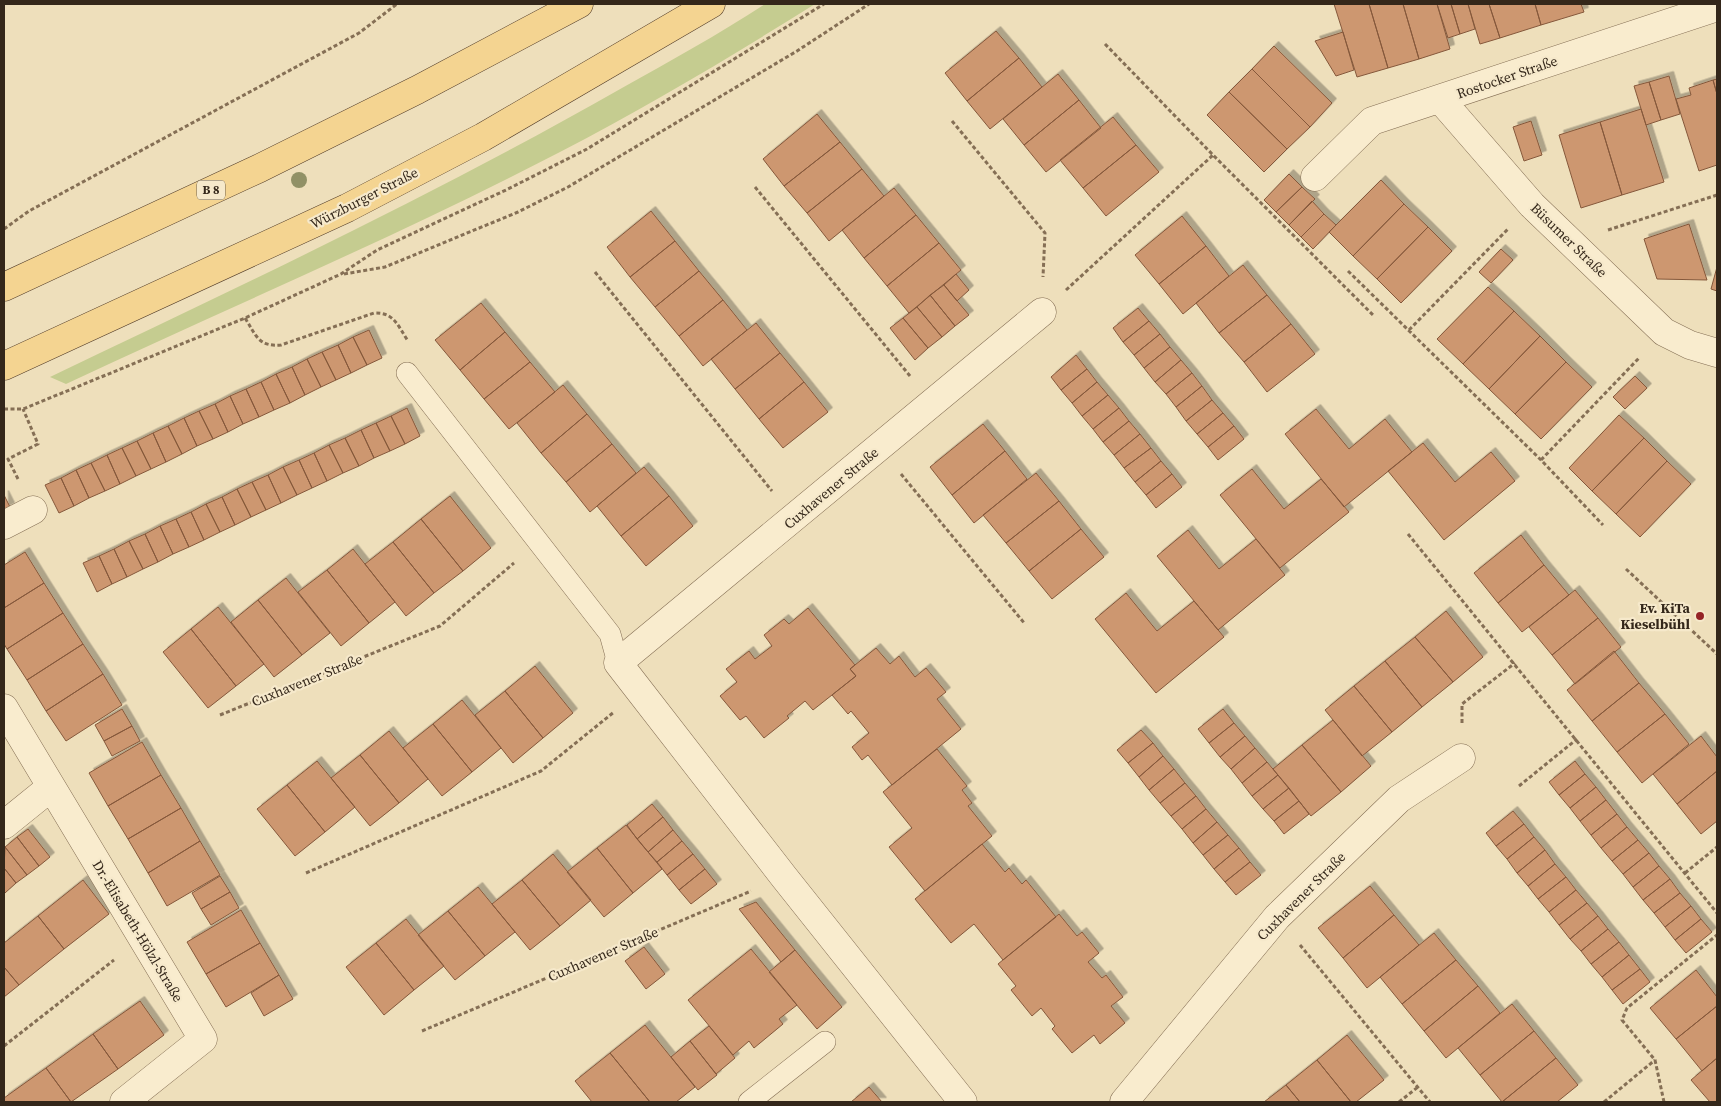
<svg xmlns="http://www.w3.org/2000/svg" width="1721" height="1106" viewBox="0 0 1721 1106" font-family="'Source Serif 4',serif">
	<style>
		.green { fill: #c5cc90 }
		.building { fill: #cd9770; stroke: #85583b; filter: url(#shadow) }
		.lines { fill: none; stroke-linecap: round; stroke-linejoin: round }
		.lane-casing { stroke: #856f55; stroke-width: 22 }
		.street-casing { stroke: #856f55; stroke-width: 29 }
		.primary-casing { stroke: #533d2a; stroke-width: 29 }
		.path { stroke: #856f55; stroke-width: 3; stroke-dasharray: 4 2.5; stroke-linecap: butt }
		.lane { stroke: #f9ecce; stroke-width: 21 }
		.street { stroke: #f9ecce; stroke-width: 28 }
		.primary { stroke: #f4d491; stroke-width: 28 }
		.tree { fill: #919166 }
		.poi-dot { fill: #952426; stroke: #f6e9cb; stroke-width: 2 }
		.labels { text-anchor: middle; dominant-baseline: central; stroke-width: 4.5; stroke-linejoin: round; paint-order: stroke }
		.shield { fill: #f6e9cb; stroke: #6e614f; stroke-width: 1 }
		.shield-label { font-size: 12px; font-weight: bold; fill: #34271a }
		.street-label { font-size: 14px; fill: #34271a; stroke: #f6e9cb }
		.poi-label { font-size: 14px; font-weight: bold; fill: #34271a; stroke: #f6e9cb; text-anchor: end }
	</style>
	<defs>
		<filter id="shadow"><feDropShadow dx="4.5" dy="-4.5" stdDeviation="0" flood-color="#0004"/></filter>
	</defs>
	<rect width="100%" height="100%" fill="#eedfbb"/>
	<path class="green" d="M765 4H815C732 56 647 107 560 152 398 236 230 307 66 384L50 377C243 285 436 194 622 88 670 61 719 34 765 4Z"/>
	<path class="building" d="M1334 4H1369L1388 68 1357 77Z
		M1369 4H1403L1419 59 1388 68Z
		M1403 4H1437L1450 49 1419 59Z
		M1437 4H1451L1460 34 1448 38Z
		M1451 4H1468L1475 29 1460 34Z
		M1468 4H1489L1500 38 1480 44Z
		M1489 4H1535L1541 25 1500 38Z
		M1535 4H1581L1584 12 1541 25Z
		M996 31 1019 58 967 101 945 73Z
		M1343 32 1354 70 1336 76 1315 41Z
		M1274 46 1332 103 1310 127 1252 69Z
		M1019 58 1042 87 990 129 967 101Z
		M1252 69 1310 127 1287 149 1229 92Z
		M1058 74 1079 100 1024 145 1003 119Z
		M1669 76 1680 114 1661 120 1649 82Z
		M1717 79V94L1713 80Z
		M1713 80 1717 94V165L1699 171 1676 99 1691 95 1689 88Z
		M1649 82 1661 120 1646 125 1634 86Z
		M1229 92 1287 149 1264 172 1207 115Z
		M1079 100 1101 128 1046 172 1024 145Z
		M1641 109 1664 182 1622 195 1600 122Z
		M817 114 840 142 784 186 763 159Z
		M1113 117 1136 145 1083 188 1060 160Z
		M1531 121 1542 155 1524 161 1513 127Z
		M1600 122 1622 195 1581 208 1559 135Z
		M840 142 862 169 807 213 784 186Z
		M1136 145 1159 172 1106 216 1083 188Z
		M862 169 884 196 829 241 807 213Z
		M1289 174 1302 187 1276 212 1264 200Z
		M1381 180 1404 204 1353 256 1329 232Z
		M1302 187 1315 199 1289 225 1276 212Z
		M894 188 916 215 864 258 842 230Z
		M1312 201 1324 214 1301 237 1289 225Z
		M1404 204 1428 227 1377 279 1353 256Z
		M651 211 675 241 630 277 607 247Z
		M1324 214 1336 225 1313 249 1301 237Z
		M916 215 939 243 887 286 864 258Z
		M1182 216 1206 246 1159 284 1135 255Z
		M1689 224 1707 280 1657 279 1644 239Z
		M1428 227 1452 251 1401 303 1377 279Z
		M675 241 699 271 655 307 630 277Z
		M939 243 961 270 909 313 887 286Z
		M1206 246 1229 276 1183 314 1159 284Z
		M1501 249 1513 260 1491 283 1479 272Z
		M1243 265 1267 295 1219 333 1196 303Z
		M1717 267V291L1711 289Z
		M699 271 723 300 679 336 655 307Z
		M956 274 969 290 957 301 944 285Z
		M944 285 969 315 955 326 930 295Z
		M1488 287 1514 311 1463 364 1437 339Z
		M930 295 955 326 942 337 917 307Z
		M1267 295 1291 324 1244 362 1219 333Z
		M723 300 747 330 703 366 679 336Z
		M481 303 505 332 460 370 435 340Z
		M917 307 942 337 928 348 903 318Z
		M1138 308 1149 321 1123 342 1113 328Z
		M1514 311 1540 336 1489 389 1463 364Z
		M903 318 928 348 915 360 890 328Z
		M1149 321 1160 334 1134 355 1123 342Z
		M756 323 780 353 735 389 711 359Z
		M1291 324 1315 354 1267 392 1244 362Z
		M369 330 382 358 367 365 353 337Z
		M505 332 530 362 484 399 460 370Z
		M1160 334 1170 347 1144 368 1134 355Z
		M1540 336 1566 362 1515 414 1489 389Z
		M353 337 367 365 351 373 338 345Z
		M338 345 351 373 336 380 322 352Z
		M1170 347 1181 360 1155 382 1144 368Z
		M322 352 336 380 321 387 307 359Z
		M780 353 804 382 759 419 735 389Z
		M1076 355 1087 369 1061 390 1051 377Z
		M307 359 321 387 305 395 292 367Z
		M1181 360 1192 373 1166 394 1155 382Z
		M530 362 555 392 509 429 484 399Z
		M1566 362 1592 387 1541 439 1515 414Z
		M292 367 305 395 290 403 276 374Z
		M1087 369 1097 382 1072 403 1061 390Z
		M1192 373 1202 386 1176 407 1166 394Z
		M276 374 290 403 274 410 261 382Z
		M1635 376 1647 388 1625 409 1613 397Z
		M261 382 274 410 259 417 246 389Z
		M804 382 828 412 783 448 759 419Z
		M1097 382 1108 395 1082 416 1072 403Z
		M563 385 587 414 541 453 517 423Z
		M1202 386 1212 400 1186 421 1176 407Z
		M246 389 259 417 243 424 230 396Z
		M1108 395 1119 408 1093 429 1082 416Z
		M230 396 243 424 228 432 215 404Z
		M1212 400 1223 413 1197 434 1186 421Z
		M215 404 228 432 213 439 199 411Z
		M407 408 420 436 405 444 391 416Z
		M1119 408 1129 421 1103 442 1093 429Z
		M1316 409 1349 449 1385 419 1412 452 1344 507 1285 434Z
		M199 411 213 439 197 446 184 418Z
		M1223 413 1234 426 1208 447 1197 434Z
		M587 414 612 444 566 482 541 453Z
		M1619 415 1644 438 1592 491 1569 468Z
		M391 416 405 444 390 451 376 423Z
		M184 418 197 446 182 454 168 426Z
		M1129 421 1140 434 1114 455 1103 442Z
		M376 423 390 451 374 458 361 430Z
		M983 424 1005 451 952 495 930 467Z
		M168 426 182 454 166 462 153 433Z
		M1234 426 1244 439 1218 460 1208 447Z
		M361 430 374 458 359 466 345 438Z
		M153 433 166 462 151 469 137 441Z
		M1140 434 1151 448 1124 468 1114 455Z
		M345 438 359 466 343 473 329 445Z
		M1644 438 1667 461 1616 514 1592 491Z
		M137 441 151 469 136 476 122 448Z
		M1423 443 1455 482 1491 452 1515 481 1444 540 1388 471Z
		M612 444 636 473 590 512 566 482Z
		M329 445 343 473 327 481 314 453Z
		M122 448 136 476 120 484 107 455Z
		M1151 448 1161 461 1135 482 1124 468Z
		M1005 451 1027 479 974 523 952 495Z
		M314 453 327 481 312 488 299 460Z
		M107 455 120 484 105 491 91 463Z
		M299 460 312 488 297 495 283 467Z
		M1161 461 1172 474 1146 495 1135 482Z
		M1667 461 1691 484 1640 537 1616 514Z
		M91 463 105 491 89 498 76 470Z
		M283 467 297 495 281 503 268 475Z
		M644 467 669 496 621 536 597 506Z
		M1252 469 1284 509 1321 479 1349 512 1280 568 1220 495Z
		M76 470 89 498 74 506 61 478Z
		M1036 473 1059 501 1006 543 983 515Z
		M1172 474 1182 487 1156 508 1146 495Z
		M268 475 281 503 266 510 252 482Z
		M61 478 74 506 59 513 45 485Z
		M252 482 266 510 251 517 237 489Z
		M237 489 251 517 235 525 222 497Z
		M4 495 10 507 4 510Z
		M450 496 491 548 463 571 421 519Z
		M669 496 693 526 646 566 621 536Z
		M222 497 235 525 220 532 206 504Z
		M1059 501 1081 529 1029 571 1006 543Z
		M206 504 220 532 204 540 191 512Z
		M191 512 204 540 189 547 176 519Z
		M176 519 189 547 173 554 160 526Z
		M421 519 463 571 434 593 393 542Z
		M160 526 173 554 158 562 145 534Z
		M1081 529 1104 557 1052 599 1029 571Z
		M1188 530 1219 569 1256 539 1285 575 1218 630 1157 556Z
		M145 534 158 562 143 569 129 541Z
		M1521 535 1544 565 1498 603 1474 573Z
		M129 541 143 569 127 577 114 549Z
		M393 542 434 593 406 616 365 564Z
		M114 549 127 577 112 584 99 556Z
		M353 549 395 602 369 623 327 570Z
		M25 552 44 583 4 608V565Z
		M99 556 112 584 97 592 83 563Z
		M1544 565 1569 595 1522 632 1498 603Z
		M327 570 369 623 341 646 298 592Z
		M286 578 330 633 302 655 258 600Z
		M44 583 63 613 7 649 4 644V608Z
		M1575 590 1598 618 1552 655 1529 627Z
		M1126 593 1157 631 1194 601 1224 637 1156 693 1095 619Z
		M258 600 302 655 274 677 231 622Z
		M218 607 264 664 236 686 191 629Z
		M808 608 855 665 850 669 856 676 813 710 805 701 787 716 789 718 764 738 746 716 740 720 720 696 737 682 726 669 749 651 755 659 772 646 764 635 784 619 789 624Z
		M1446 611 1483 657 1453 682 1415 637Z
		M63 613 83 644 27 680 7 649Z
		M1598 618 1621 647 1575 684 1552 655Z
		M191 629 236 686 208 708 163 652Z
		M1415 637 1453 682 1422 707 1385 661Z
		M83 644 103 674 46 711 27 680Z
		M876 648 890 664 899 656 915 677 926 668 946 692 937 699 961 729 892 785 868 755 862 760 852 747 869 733 851 711 848 714 832 695 856 676 850 669Z
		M1614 651 1639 683 1592 721 1567 690Z
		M1385 661 1422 707 1392 732 1354 686Z
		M535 666 573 713 543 738 505 691Z
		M103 674 122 705 66 741 46 711Z
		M1639 683 1665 714 1617 752 1592 721Z
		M1354 686 1392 732 1362 756 1325 710Z
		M505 691 543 738 513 763 475 715Z
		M462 700 501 748 472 772 433 724Z
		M122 709 132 726 104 741 95 725Z
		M1223 709 1234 723 1209 743 1198 729Z
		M1665 714 1689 744 1642 783 1617 752Z
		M1333 720 1371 766 1341 792 1302 745Z
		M1234 723 1245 736 1220 757 1209 743Z
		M433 724 472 772 442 796 403 748Z
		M132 726 140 741 112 756 104 741Z
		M1141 730 1153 743 1128 763 1117 750Z
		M389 731 428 779 399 803 360 755Z
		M1245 736 1255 748 1231 769 1220 757Z
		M1701 736 1717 757V771L1677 804 1653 774Z
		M142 742 161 775 108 806 89 773Z
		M1153 743 1163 756 1139 777 1128 763Z
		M1302 745 1341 792 1311 816 1273 769Z
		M1255 748 1267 762 1242 783 1231 769Z
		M937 749 967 786 962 790 972 803 968 806 992 836 925 891 889 847 912 828 883 792Z
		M360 755 399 803 370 826 331 778Z
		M1163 756 1174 769 1149 790 1139 777Z
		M317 761 355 807 325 832 287 785Z
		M1575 761 1585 774 1559 795 1549 782Z
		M1267 762 1278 775 1252 796 1242 783Z
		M1174 769 1185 783 1160 803 1149 790Z
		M1717 771V821L1701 834 1677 804Z
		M1585 774 1596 787 1570 808 1559 795Z
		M161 775 181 808 128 839 108 806Z
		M1278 775 1289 788 1263 809 1252 796Z
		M1185 783 1196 796 1171 816 1160 803Z
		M287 785 325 832 295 856 257 809Z
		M1596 787 1606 800 1580 821 1570 808Z
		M1289 788 1299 801 1274 821 1263 809Z
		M1196 796 1206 809 1182 829 1171 816Z
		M1606 800 1617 814 1591 835 1580 821Z
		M1299 801 1309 814 1284 834 1274 821Z
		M652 804 663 817 637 839 627 825Z
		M181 808 200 841 148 873 128 839Z
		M1206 809 1217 822 1193 843 1182 829Z
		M1513 811 1524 824 1496 846 1486 833Z
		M1617 814 1627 827 1601 848 1591 835Z
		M663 817 673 830 648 852 637 839Z
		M1217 822 1228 835 1203 855 1193 843Z
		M1524 824 1534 837 1507 859 1496 846Z
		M626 825 662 869 633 893 597 848Z
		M1627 827 1638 840 1612 861 1601 848Z
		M28 829 50 857 39 866 17 837Z
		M673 830 682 841 657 862 648 852Z
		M1228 835 1239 848 1214 869 1203 855Z
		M17 837 39 866 27 875 5 847Z
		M1534 837 1545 850 1517 873 1507 859Z
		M1638 840 1649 853 1623 874 1612 861Z
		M200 841 220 875 167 906 148 873Z
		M682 841 693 854 667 875 657 862Z
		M982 844 1005 872 1009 868 1022 884 1026 880 1056 917 1003 960 974 924 951 943 915 899Z
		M5 847 27 875 16 883 4 868Z
		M597 848 633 893 604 917 567 872Z
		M1239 848 1250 862 1225 882 1214 869Z
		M1545 850 1555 864 1528 886 1517 873Z
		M1649 853 1659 866 1633 887 1623 874Z
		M553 854 591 900 560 926 522 880Z
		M693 854 705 869 679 890 667 875Z
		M1250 862 1261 875 1236 895 1225 882Z
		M1555 864 1566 877 1538 899 1528 886Z
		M1659 866 1670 879 1643 900 1633 887Z
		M4 868 16 883 5 893 4 892Z
		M705 869 717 884 691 904 679 890Z
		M220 876 230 892 201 909 192 893Z
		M1566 877 1576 890 1549 912 1538 899Z
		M1670 879 1680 893 1654 913 1643 900Z
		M83 880 109 914 64 949 38 916Z
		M522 880 560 926 530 950 492 904Z
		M1370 886 1394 915 1343 958 1318 928Z
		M478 887 515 932 485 956 448 911Z
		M1576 890 1587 903 1559 925 1549 912Z
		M230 892 239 908 211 925 201 909Z
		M1680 893 1691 906 1665 927 1654 913Z
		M756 902 795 950 781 962 739 909Z
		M1587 903 1598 916 1570 939 1559 925Z
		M1691 906 1701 919 1675 940 1665 927Z
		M241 910 260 943 206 974 187 942Z
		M448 911 485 956 455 980 418 935Z
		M1059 914 1077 936 1082 932 1099 953 1088 962 1102 978 1106 975 1123 997 1111 1006 1125 1023 1100 1044 1094 1035 1072 1053 1052 1029 1055 1026 1041 1008 1032 1016 1011 990 1016 986 998 964Z
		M1394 915 1419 945 1367 988 1343 958Z
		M38 916 64 949 19 985 4 967V943Z
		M1598 916 1608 929 1581 951 1570 939Z
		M406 919 444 966 414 990 376 943Z
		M1701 919 1712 932 1686 953 1675 940Z
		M1608 929 1619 942 1591 964 1581 951Z
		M1434 933 1456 960 1402 1004 1380 977Z
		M1619 942 1629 955 1602 977 1591 964Z
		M260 943 279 975 226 1007 206 974Z
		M376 943 414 990 384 1015 346 967Z
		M644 947 665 974 646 989 625 961Z
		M751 949 797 1005 779 1019 783 1024 754 1048 749 1041 733 1055 688 1000Z
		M795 950 842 1007 817 1029 769 972Z
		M1629 955 1640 969 1612 990 1602 977Z
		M1456 960 1478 986 1424 1031 1402 1004Z
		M4 967 19 985 4 997Z
		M1640 969 1650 982 1623 1004 1612 990Z
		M1696 970 1717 997V1006L1676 1039 1650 1008Z
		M279 975 293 999 264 1016 251 993Z
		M1478 986 1500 1013 1446 1058 1424 1031Z
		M140 1001 164 1035 118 1069 93 1034Z
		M1512 1004 1534 1031 1480 1075 1458 1048Z
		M1717 1006V1058L1702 1071 1676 1039Z
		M645 1025 695 1087 676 1102H650L610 1053Z
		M709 1026 735 1058 716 1074 690 1041Z
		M1534 1031 1556 1058 1502 1102 1480 1075Z
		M93 1034 118 1069 71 1102 46 1068Z
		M1347 1035 1384 1080 1356 1102H1351L1317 1060Z
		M690 1041 717 1075 698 1090 671 1057Z
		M610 1053 650 1102H592L575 1081Z
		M1556 1058 1578 1085 1557 1102H1502Z
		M1717 1058V1102H1710L1691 1080Z
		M1317 1060 1351 1102H1300L1286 1085Z
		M46 1068 71 1102H4V1098Z
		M1286 1085 1300 1102H1264Z
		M869 1087 882 1102H851Z"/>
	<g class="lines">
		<g class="lane-casing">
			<path id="lane" d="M407 373 610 634 618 663
				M749 1102 825 1042"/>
		</g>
		<g class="street-casing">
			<path id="street" d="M1440 99 1532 205 1664 332 1690 345 1717 353
				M1315 177 1372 121 1717 7
				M4 525 33 510
				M4 708 203 1039 124 1102
				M4 825 51 787
				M963 1102 784 877 618 663 1042 312
				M1124 1102 1277 917 1399 799 1461 758"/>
		</g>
		<g class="primary-casing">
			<path id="primary" d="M4 287 260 168 417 90 579 4
				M4 366 347 208 483 137 711 4"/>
		</g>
		<path class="path" d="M1105 44 1213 155 1373 315
			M952 121 1045 233 1043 277
			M755 187 910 376
			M4 229 29 211 359 33 397 4
			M1608 230 1717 195
			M1348 271 1541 460 1603 525
			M595 272 772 491
			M344 274 385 267 518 212 568 187 797 51 869 4
			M1066 290 1213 155
			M245 318C256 335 258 347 281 345L374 313C394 312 398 326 408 341
			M1409 330 1508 229
			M4 409H23L245 318 341 274 377 250 506 190 587 149 824 4
			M1541 460 1639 358
			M901 474 1025 624
			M18 479 8 459 38 444 23 409
			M1408 534 1717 913
			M1626 569 1717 654
			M220 715 440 626 514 563
			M1462 723V704L1515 663
			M1519 786 1577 739
			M306 873 541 771 614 712
			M1685 873 1717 847
			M1300 945 1430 1102
			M422 1031 751 891
			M4 1046 114 960
			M1399 1102 1418 1087
			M1604 1102 1655 1060
			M1664 1102 1655 1060 1622 1020 1627 1008 1717 935"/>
		<use href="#lane" class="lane"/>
		<use href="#street" class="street"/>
		<use href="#primary" class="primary"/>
	</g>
	<circle class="tree" cx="299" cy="180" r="8"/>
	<circle class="poi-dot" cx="1700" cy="616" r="5"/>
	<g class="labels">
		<rect class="shield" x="197" y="180.5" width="28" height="19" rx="4"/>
		<g class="shield-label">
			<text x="211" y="190">B 8</text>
		</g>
		<g class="street-label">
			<text transform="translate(1507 77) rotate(-19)">Rostocker Straße</text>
			<text transform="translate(364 198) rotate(-27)">Würzburger Straße</text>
			<text transform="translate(1569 240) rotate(44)">Büsumer Straße</text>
			<text transform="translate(831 488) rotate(-40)">Cuxhavener Straße</text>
			<text transform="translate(307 680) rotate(-22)">Cuxhavener Straße</text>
			<text transform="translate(1301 896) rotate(-45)">Cuxhavener Straße</text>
			<text transform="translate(138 931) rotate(59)">Dr.-Elisabeth-Hölzl-Straße</text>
			<text transform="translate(603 954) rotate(-23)">Cuxhavener Straße</text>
		</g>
		<g class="poi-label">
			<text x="1690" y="608">Ev. KiTa<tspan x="1690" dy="16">Kieselbühl</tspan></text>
		</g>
	</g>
	<rect width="1721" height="1106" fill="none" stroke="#34271a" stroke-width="10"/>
</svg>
